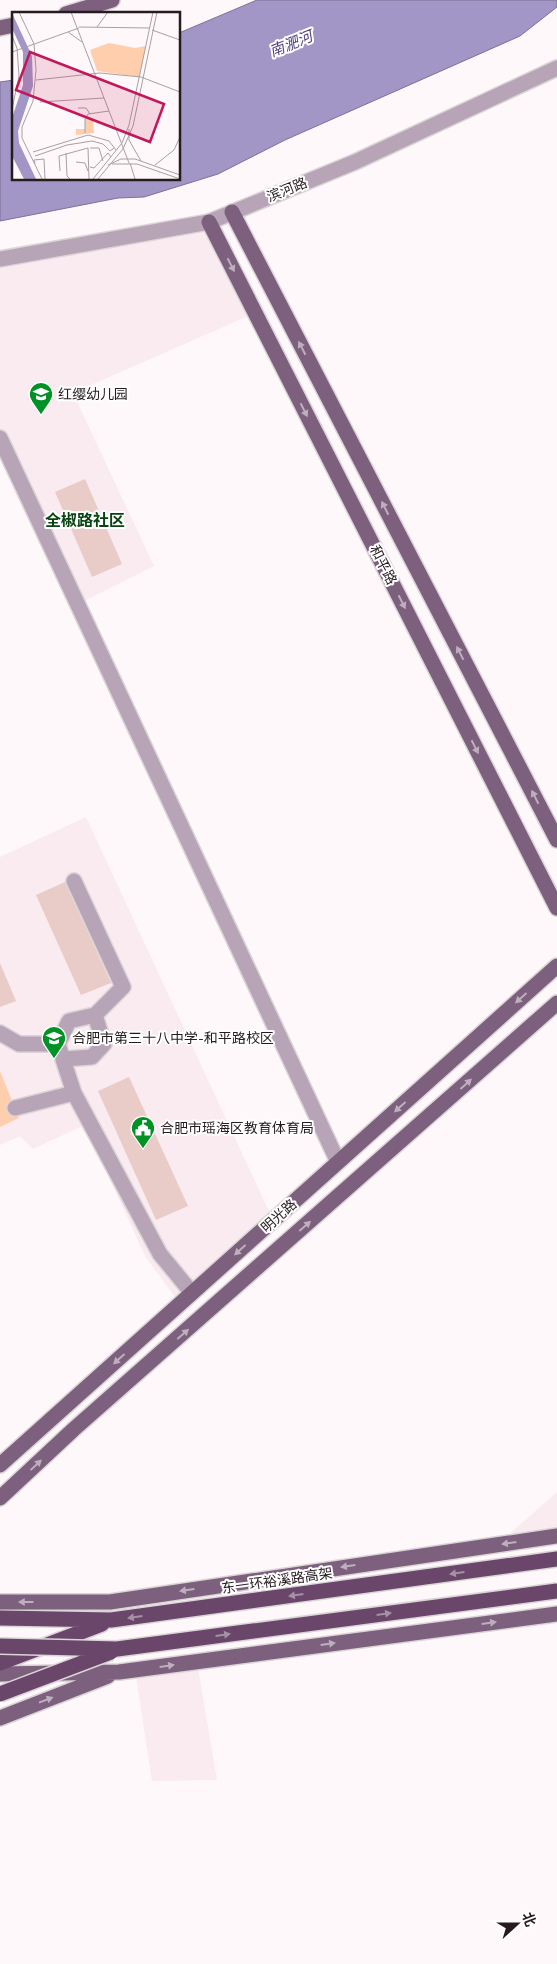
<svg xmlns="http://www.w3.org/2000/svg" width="557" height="1964" viewBox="0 0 557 1964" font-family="'Nunito Sans','Noto Sans SC',sans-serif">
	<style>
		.built { fill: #faebf0 }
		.green { fill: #ffcead }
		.water { fill: #a296c7; stroke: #7d7195 }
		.building { fill: #e9cbc7 }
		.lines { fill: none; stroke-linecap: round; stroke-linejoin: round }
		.minor-casing { stroke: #dbd5d7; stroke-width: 18 }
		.major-casing { stroke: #dbd5d7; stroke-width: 18 }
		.highway-casing { stroke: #dbd5d7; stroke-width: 18 }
		.minor { stroke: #b7a5b7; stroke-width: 15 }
		.major { stroke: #7d5f7e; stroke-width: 15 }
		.highway { stroke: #69466a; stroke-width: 15 }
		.highway-bridge-casing { stroke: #dbd5d7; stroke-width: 18; stroke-linecap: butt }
		.highway-bridge { stroke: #69466a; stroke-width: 15 }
		.oneway { fill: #beafbe }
		.oneway2 { fill: #a590a6 }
		.labels { text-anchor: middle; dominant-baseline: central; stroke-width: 4; stroke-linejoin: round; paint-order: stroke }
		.street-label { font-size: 14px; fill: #261c20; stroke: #fff }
		.poi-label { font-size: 14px; fill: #261c20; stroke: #fff; text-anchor: start }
		.water-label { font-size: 15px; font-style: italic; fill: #523f7d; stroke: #fff }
		.quarter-label { font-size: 16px; font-weight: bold; fill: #074411; stroke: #fff }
		.inset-road { fill: none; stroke: #a8a0a3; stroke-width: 1 }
		.view { fill: #c2185b; fill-opacity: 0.15; stroke: #c2185b; stroke-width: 2.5 }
		.inset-edge { fill: none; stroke: #261c20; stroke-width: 2.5 }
	</style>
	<rect width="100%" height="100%" fill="#fef8fa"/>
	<path class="built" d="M209 222 255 313 73 393 154 566 78 604 0 438V259Z
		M86 817 273 1220 180 1304 145 1256 85 1125 33 1149 20 1136 0 1145V857Z
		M557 1492V1536L498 1544Z
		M197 1662 217 1780 152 1781 135 1670Z"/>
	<path class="green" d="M0 1071 19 1118 0 1127Z"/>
	<path class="water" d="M257 0H557V7L520 36 285 140 218 174 144 197 118 198 0 221V82L14 80V179H179V33Z"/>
	<path class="building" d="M85 479 122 564 92 577 55 492Z
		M65 882 111 983 81 995 36 895Z
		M0 963 16 1001 0 1007Z
		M129 1077 188 1206 156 1220 98 1091Z"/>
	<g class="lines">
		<g class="minor-casing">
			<path id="minor" d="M0 259 209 222 355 162 557 68
				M0 438 338 1162
				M0 1033 19 1044H58L74 1093 160 1254 192 1293
				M58 1044 69 1021 95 1015
				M64 1059 92 1057 104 1044 95 1015 123 987 74 881
				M15 1108 74 1093"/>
		</g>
		<g class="major-casing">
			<path id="major" d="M66 14 112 0
				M0 28 14 25
				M232 212 557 840
				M209 222 557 908
				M0 1465 557 966
				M0 1498 74 1429 557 1003
				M0 1602H110L557 1536
				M0 1674 119 1672 557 1614
				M0 1718 108 1676"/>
		</g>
		<g class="highway-casing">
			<path id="highway" d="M0 1618 111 1620 557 1559
				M0 1663 102 1624"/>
		</g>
		<use href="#minor" class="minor"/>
		<use href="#major" class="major"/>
		<use href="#highway" class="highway"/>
		<g class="highway-bridge-casing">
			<path id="highway-bridge" d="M0 1646 117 1649 557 1591
				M0 1694 111 1652"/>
		</g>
		<use href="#highway-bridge" class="highway-bridge"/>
	</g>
	<defs><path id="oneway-solid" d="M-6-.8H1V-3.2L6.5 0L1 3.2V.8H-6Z" transform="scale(1.25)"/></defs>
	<g class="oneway">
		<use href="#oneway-solid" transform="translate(231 265) rotate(63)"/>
		<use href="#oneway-solid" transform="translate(302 348) rotate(-117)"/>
		<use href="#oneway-solid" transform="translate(304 410) rotate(63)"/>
		<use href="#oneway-solid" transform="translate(385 508) rotate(-117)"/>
		<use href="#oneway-solid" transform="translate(402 602) rotate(63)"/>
		<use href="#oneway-solid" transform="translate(460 653) rotate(-117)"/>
		<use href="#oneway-solid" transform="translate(475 747) rotate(63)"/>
		<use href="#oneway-solid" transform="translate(535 797) rotate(-117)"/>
		<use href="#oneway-solid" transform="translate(521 998) rotate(138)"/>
		<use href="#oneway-solid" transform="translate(466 1084) rotate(-42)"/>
		<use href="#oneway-solid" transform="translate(400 1107) rotate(138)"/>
		<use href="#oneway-solid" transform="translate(305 1226) rotate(-41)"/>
		<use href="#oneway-solid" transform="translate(240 1250) rotate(138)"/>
		<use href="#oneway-solid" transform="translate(183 1334) rotate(-41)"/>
		<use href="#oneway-solid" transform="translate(119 1359) rotate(138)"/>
		<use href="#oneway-solid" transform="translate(36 1465) rotate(-43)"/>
		<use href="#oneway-solid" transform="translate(509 1543) rotate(172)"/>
		<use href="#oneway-solid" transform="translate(348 1566) rotate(172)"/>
		<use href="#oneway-solid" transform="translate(187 1590) rotate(172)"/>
		<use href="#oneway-solid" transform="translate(26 1602) rotate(180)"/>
		<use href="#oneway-solid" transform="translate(489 1623) rotate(-8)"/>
		<use href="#oneway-solid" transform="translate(328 1644) rotate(-8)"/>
		<use href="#oneway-solid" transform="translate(167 1666) rotate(-8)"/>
		<use href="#oneway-solid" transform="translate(46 1700) rotate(-21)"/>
	</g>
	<g class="oneway2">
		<use href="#oneway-solid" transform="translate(457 1573) rotate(172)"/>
		<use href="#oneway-solid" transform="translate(296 1595) rotate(172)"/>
		<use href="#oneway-solid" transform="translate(384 1614) rotate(-8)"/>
		<use href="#oneway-solid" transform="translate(135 1617) rotate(172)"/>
		<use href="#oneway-solid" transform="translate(223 1635) rotate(-8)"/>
	</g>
	<defs>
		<g id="school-pin" transform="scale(1.25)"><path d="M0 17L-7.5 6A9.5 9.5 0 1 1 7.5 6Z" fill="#019226" stroke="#fff"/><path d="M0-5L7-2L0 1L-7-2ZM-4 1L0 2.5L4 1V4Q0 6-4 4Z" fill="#fff"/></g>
		<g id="civic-pin" transform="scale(1.25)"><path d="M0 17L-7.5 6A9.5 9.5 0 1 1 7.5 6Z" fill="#019226" stroke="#fff"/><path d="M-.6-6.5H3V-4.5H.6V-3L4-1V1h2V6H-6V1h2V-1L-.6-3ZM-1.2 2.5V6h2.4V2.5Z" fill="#fff"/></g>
	</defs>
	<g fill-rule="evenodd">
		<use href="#school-pin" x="41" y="394"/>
		<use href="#school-pin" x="54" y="1038"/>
		<use href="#civic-pin" x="143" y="1128"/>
	</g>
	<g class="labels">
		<g class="street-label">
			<text transform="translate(287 190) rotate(-22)">滨河路</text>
			<text transform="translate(383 565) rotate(63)">和平路</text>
			<text transform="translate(279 1216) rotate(-42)">明光路</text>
			<text transform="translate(277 1581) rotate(-8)">东一环裕溪路高架</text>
		</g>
		<g class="poi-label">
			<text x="58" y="394">红缨幼儿园</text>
			<text x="72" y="1038">合肥市第三十八中学-和平路校区</text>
			<text x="160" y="1128">合肥市瑶海区教育体育局</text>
		</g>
		<g class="water-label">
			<text transform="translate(291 44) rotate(-22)">南淝河</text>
		</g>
		<g class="quarter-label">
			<text x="85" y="521">全椒路社区</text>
		</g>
	</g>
	<g transform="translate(12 12)">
		<rect width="168" height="168" fill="#fef8fa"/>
		<path d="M97 31 123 36 134 34 127 65 85 59 78 38ZM81 106 82 121 64 123V117H73V107Z" fill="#ffcead"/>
		<path d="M0 1 20 44 21 74 6 119 7 131 24 167H12L0 144V106L11 73V40L0 16Z" fill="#a296c7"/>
		<path class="inset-road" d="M7 0 22 32 24 58 21 89 10 115V126L30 167M59 0 117 151M67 15 138 16M85 15 96 0M140 18 168 28M56 20 70 30M0 24 5 36 7 64 0 97M0 40 67 16M24 68 88 61 129 65 168 80M28 90 92 86M66 96H74L78 102M117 117V128L129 149M73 121V107L76 102 97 99M78 136H87L91 149M21 140 76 123 97 129 104 138M54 141 55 164 58 167M23 144 55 133 80 129 91 132 98 139 102 136M64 150 73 151 76 159M118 151 123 167M23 152 22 148 32 147 33 167M100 152H125L168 167M96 153 109 147H123L168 163M143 153 162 138 168 125M78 155 82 156 96 141 99 145M48 159 47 144 76 136 77 167M81 167 110 131 117 113 141 0M86 167 111 137 121 114 145 0"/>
		<path class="view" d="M18 40 152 92 138 130 4 78Z"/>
		<rect width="168" height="168" class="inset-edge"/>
	</g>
	<g transform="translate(517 1924) rotate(69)" stroke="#ffffff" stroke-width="4" paint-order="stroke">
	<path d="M0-4L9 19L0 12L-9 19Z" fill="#261c20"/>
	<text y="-8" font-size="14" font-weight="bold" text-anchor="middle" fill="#261c20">北</text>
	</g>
</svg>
